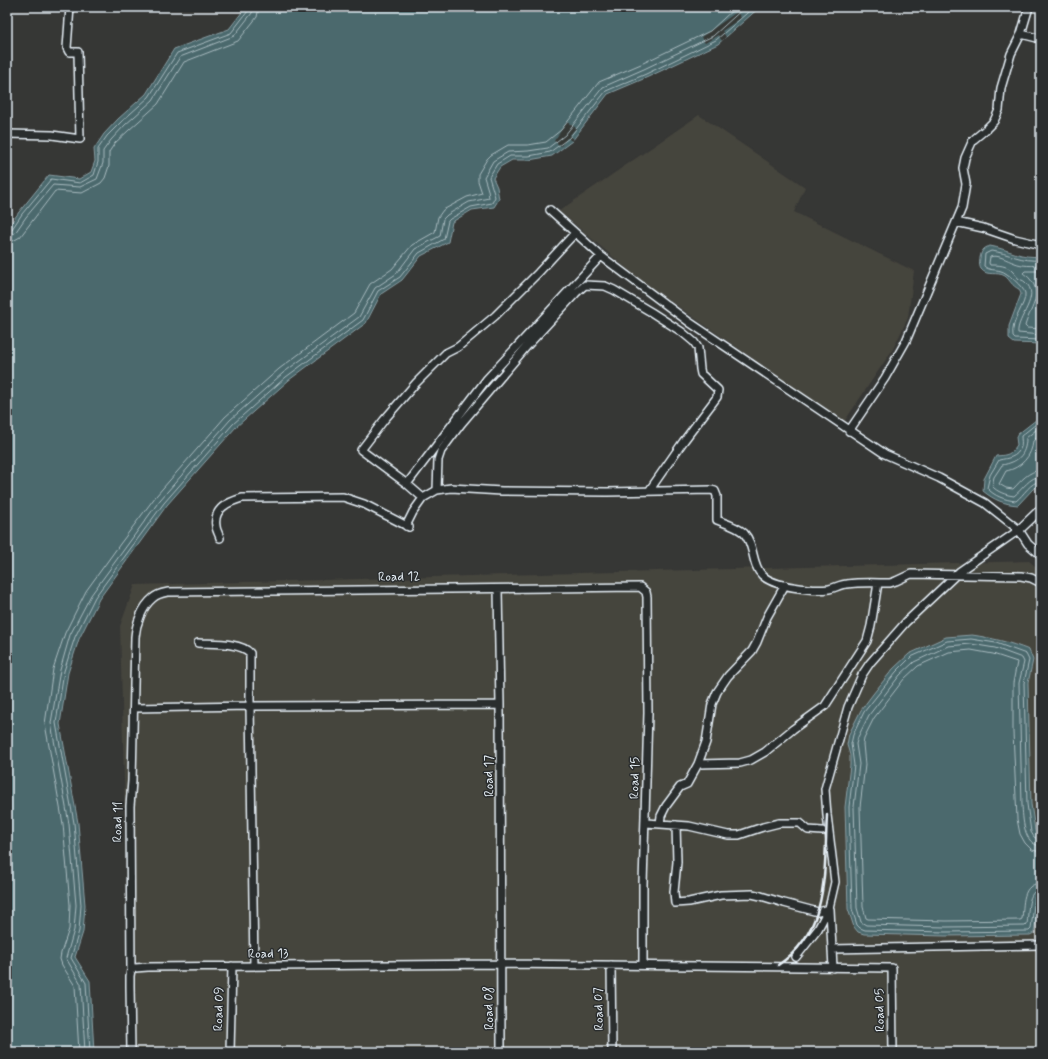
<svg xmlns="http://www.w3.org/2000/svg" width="1048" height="1059" viewBox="0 0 1048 1059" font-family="Mynerve,sans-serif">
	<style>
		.built { fill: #45443d }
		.water { fill: #4b696d; stroke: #8a9fa5 }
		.pier { fill: #363735 }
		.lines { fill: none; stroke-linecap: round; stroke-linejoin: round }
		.shore { stroke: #a9bbc0; stroke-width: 1 }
		.minor-casing { stroke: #e8f1f8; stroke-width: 10 }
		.tertiary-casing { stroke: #e8f1f8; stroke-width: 11 }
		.minor { stroke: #2a2d2e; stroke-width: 7 }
		.tertiary { stroke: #2a2d2e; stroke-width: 8 }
		.rail { stroke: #e8f1f8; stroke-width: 2.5 }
		.labels { text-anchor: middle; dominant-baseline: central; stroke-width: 3; stroke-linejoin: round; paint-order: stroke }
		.street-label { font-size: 13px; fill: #e8f1f8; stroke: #2a2d2e }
	</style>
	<rect width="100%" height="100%" fill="#363735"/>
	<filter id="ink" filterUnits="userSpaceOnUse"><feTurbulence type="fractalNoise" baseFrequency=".025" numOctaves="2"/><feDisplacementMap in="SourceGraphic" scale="8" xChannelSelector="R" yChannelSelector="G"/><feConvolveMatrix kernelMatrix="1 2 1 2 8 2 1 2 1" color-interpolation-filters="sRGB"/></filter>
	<g filter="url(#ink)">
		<path class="built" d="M699 115 805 187 794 212 914 271 908 318 893 349 844 422 640 280 559 211Z
			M1029 561 1041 571V1052H131L120 626 135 585Z"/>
		<path class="water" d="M246 7H760L718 44 648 77 608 94 572 141 552 156 529 160H512L500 167 493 178 497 187 499 199 494 207 472 210 452 222 448 242 421 256 402 280 381 294 366 323 289 380 236 427 167 505 99 599 79 639 68 673 60 724 78 823 85 905 83 932 75 957 90 981 94 1052H7V229L19 212 49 175 79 179 91 172 95 161 94 149 104 134 118 119 146 94 174 49 229 29Z
			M990 246C1008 249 1022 259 1041 256V344L1014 343 1009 339V326L1021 294 1019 289C1012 286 1010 280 1005 276 997 271 987 277 981 269 978 265 980 252 984 249 986 247 988 247 990 246Z
			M1041 416V484L1033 489 1018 505C1004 504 994 500 983 491L984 479 996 456C1008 455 1010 455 1017 445L1016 437 1018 434Z
			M972 635C992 638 1009 642 1029 650L1033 660 1028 683 1031 804 1035 830 1041 840V884L1034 933 1030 935 945 936 864 934 858 932 854 927 848 909 845 807 850 765V755L847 745 849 734 861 710 873 694 893 669 909 654 946 637Z"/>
		<path class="pier" d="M737 12 741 18 722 31 726 37 722 41 718 35 705 43 701 37Z
			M567 122 576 128 569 136 574 139 572 141 567 138 561 146 554 141Z"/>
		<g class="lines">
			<path class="shore" d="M7 231 12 229 22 214 51 179 80 183 94 175 98 162V149L107 136 121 122 149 97 177 53 231 33 248 11V7
				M7 236 11 235 15 233 26 217 53 185 80 187 97 179 103 163V151L111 140 125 125 153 100 180 57 234 36 252 13 253 7
				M7 242 13 241 20 237 55 191 82 193 101 183 105 178 109 166V152L115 143 129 130 158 104 184 62 238 41 257 17 259 7
				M1041 260C1021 262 1009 253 991 251L985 254 984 266C989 271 995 269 1001 271 1007 272 1024 288 1025 293 1027 304 1010 320 1013 337L1015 339 1041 340
				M1041 265C1033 266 1022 266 1015 263 1006 260 998 254 990 257L989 263 990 265C998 265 1007 265 1013 272 1015 274 1017 277 1019 279 1021 280 1023 280 1025 282 1042 296 1016 318 1018 333L1041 335
				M1041 271H1025L1023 273C1025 275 1028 276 1030 279 1044 295 1029 310 1025 326L1027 328 1041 329
				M1041 420 1021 436C1021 440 1022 443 1021 447 1017 458 1008 458 999 460L990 475 987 488C994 496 1005 500 1016 501 1024 495 1030 482 1041 481
				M1041 426 1026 438C1026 456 1017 462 1002 465L994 477 992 486C997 492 1006 495 1014 496 1023 489 1029 477 1041 476
				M1041 434 1033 441C1032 456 1021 468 1006 471L999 484 1006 488 1013 489C1021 481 1028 471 1041 470
				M1041 841 1034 837 1031 832 1027 804 1024 683 1029 660 1026 654 996 643 971 639 947 641 911 657 896 672 864 712 853 735 851 744 854 765 849 807 852 909 857 925 860 928 865 930 945 932 1029 931 1031 929 1035 897 1037 895 1041 894
				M1041 846C1023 845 1023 818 1022 805L1019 683 1024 662 1022 658 995 648 971 644 948 646 914 662 900 675 869 715 858 737 856 744 859 764 854 807 857 908 861 922 866 925 946 927 1025 926 1027 924C1029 913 1026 890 1041 889
				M1041 852 1032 850 1025 843 1020 834 1017 819 1013 732V683L1017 662 993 654 971 650 949 652 918 666 904 679 874 718 864 738 863 744 865 765 860 807 863 907 866 918 868 919 946 921 1020 920 1022 919C1024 904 1021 884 1041 883
				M79 1052 75 986 62 965 60 959 61 953 69 929 70 905 63 824 45 724 53 669 65 633 86 591 120 544 156 496 225 417 279 369 354 313 370 284 392 269 412 245 435 232 438 217 443 210 467 197 482 193 478 181V174L487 159 491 155 508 145H528L546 142 561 130 599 82 641 64 710 31 736 7
				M85 1052 81 984 66 958 74 930 76 905 69 824 51 723 60 670 70 635 91 595 160 500 230 420 283 373 359 317 375 288 396 274 415 249 440 236 443 219 447 215 469 202 489 198 488 190 484 177 493 161 508 152 528 151 548 148 565 135 603 87 644 69 713 36 745 7
				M90 1052 86 983 71 958 79 931 81 905 74 823 56 723 64 671 75 637 95 597 164 503 233 424 286 377 363 320 378 291 400 277 419 253 444 239 448 221 450 219 471 207 492 203 495 197 489 177 497 164 510 156H529L550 152 569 138 606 91 646 74 716 40 754 7"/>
			<g class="minor-casing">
				<path id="minor" d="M1021 34 1041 39
					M7 134 52 135 80 139 78 52H69L67 48 70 7
					M550 210 601 256 689 322 885 454 939 478 985 503 1019 530 1028 544 1041 555
					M956 222 983 228 1015 239 1041 245
					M849 431 885 378 906 341 962 208 966 184 963 168 965 158 973 140 985 130 994 121 999 110 1001 88 1011 54 1021 34 1029 7
					M407 484 361 450 384 420 416 383 446 353 458 347 495 316 538 273 575 233
					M437 490 438 460 441 451 461 424 527 346 576 293 585 285 605 286 614 290 651 312 682 332 694 342 698 348 700 369 701 374 718 390 717 397 683 442 649 491
					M423 498 407 484 486 380 601 256
					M406 526 413 512 423 498 437 490 451 488 502 491 607 492 711 490 715 491 717 496V520C725 523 738 527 744 533 755 545 751 564 762 575 773 587 814 591 829 589 835 588 841 584 847 584 861 582 876 583 890 583L896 581 911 574 1021 576 1031 578 1041 583
					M220 538C219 534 216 530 216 526 213 508 229 502 242 498L343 497 364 504 409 527
					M498 589 500 705 501 1052
					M134 708 250 706V653C240 642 212 644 198 643
					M698 764 706 742 712 704 717 692 728 676 752 651 757 642 767 617 785 585
					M646 823 689 826 728 835H739L763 827 779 823H800L808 830 822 831
					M660 824 661 816 666 806 680 787 687 784 698 764 740 763 751 760 765 752 793 729 825 706 867 641 871 626 878 583
					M676 825 677 862 674 892 675 903 689 902 721 895 752 894 761 896 784 903 818 912 830 909 832 949
					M796 957 818 929 829 908 835 882 827 815 825 789 848 707 862 675 870 663 906 622 960 571 1019 530
					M611 965 612 1052
					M254 966 250 706 500 705
					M833 968 832 949 1041 945
					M131 970 135 968 148 967 501 964 892 968 893 1052
					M131 1052 130 986V976L131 970 130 806 132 781 135 637C136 624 142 607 153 598 157 594 163 593 168 592L640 587 646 592 647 597 648 713 643 884V965
					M230 1052 232 966"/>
			</g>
			<g class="tertiary-casing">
				<path id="tertiary" d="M1019 530 1041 509"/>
			</g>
			<use href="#minor" class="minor"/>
			<use href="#tertiary" class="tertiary"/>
			<path class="rail" d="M778 965C830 931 824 870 827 815"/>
		</g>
	</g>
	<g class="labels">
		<g class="street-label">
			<text transform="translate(399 577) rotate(-1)">Road 12</text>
			<text transform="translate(489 776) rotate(-90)">Road 17</text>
			<text transform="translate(635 778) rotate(-89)">Road 15</text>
			<text transform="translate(118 822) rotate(-89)">Road 11</text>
			<text transform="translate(268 954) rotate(-1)">Road 13</text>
			<text transform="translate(489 1008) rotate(-90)">Road 08</text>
			<text transform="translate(219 1009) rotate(-89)">Road 09</text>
			<text transform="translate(599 1009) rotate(-91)">Road 07</text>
			<text transform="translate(880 1010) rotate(-91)">Road 05</text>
		</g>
	</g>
	<rect width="1048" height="1059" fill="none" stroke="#2a2d2e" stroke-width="24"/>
	<rect x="12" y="12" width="1024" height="1035" fill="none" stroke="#e8f1f8" stroke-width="1.5" filter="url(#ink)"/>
</svg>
